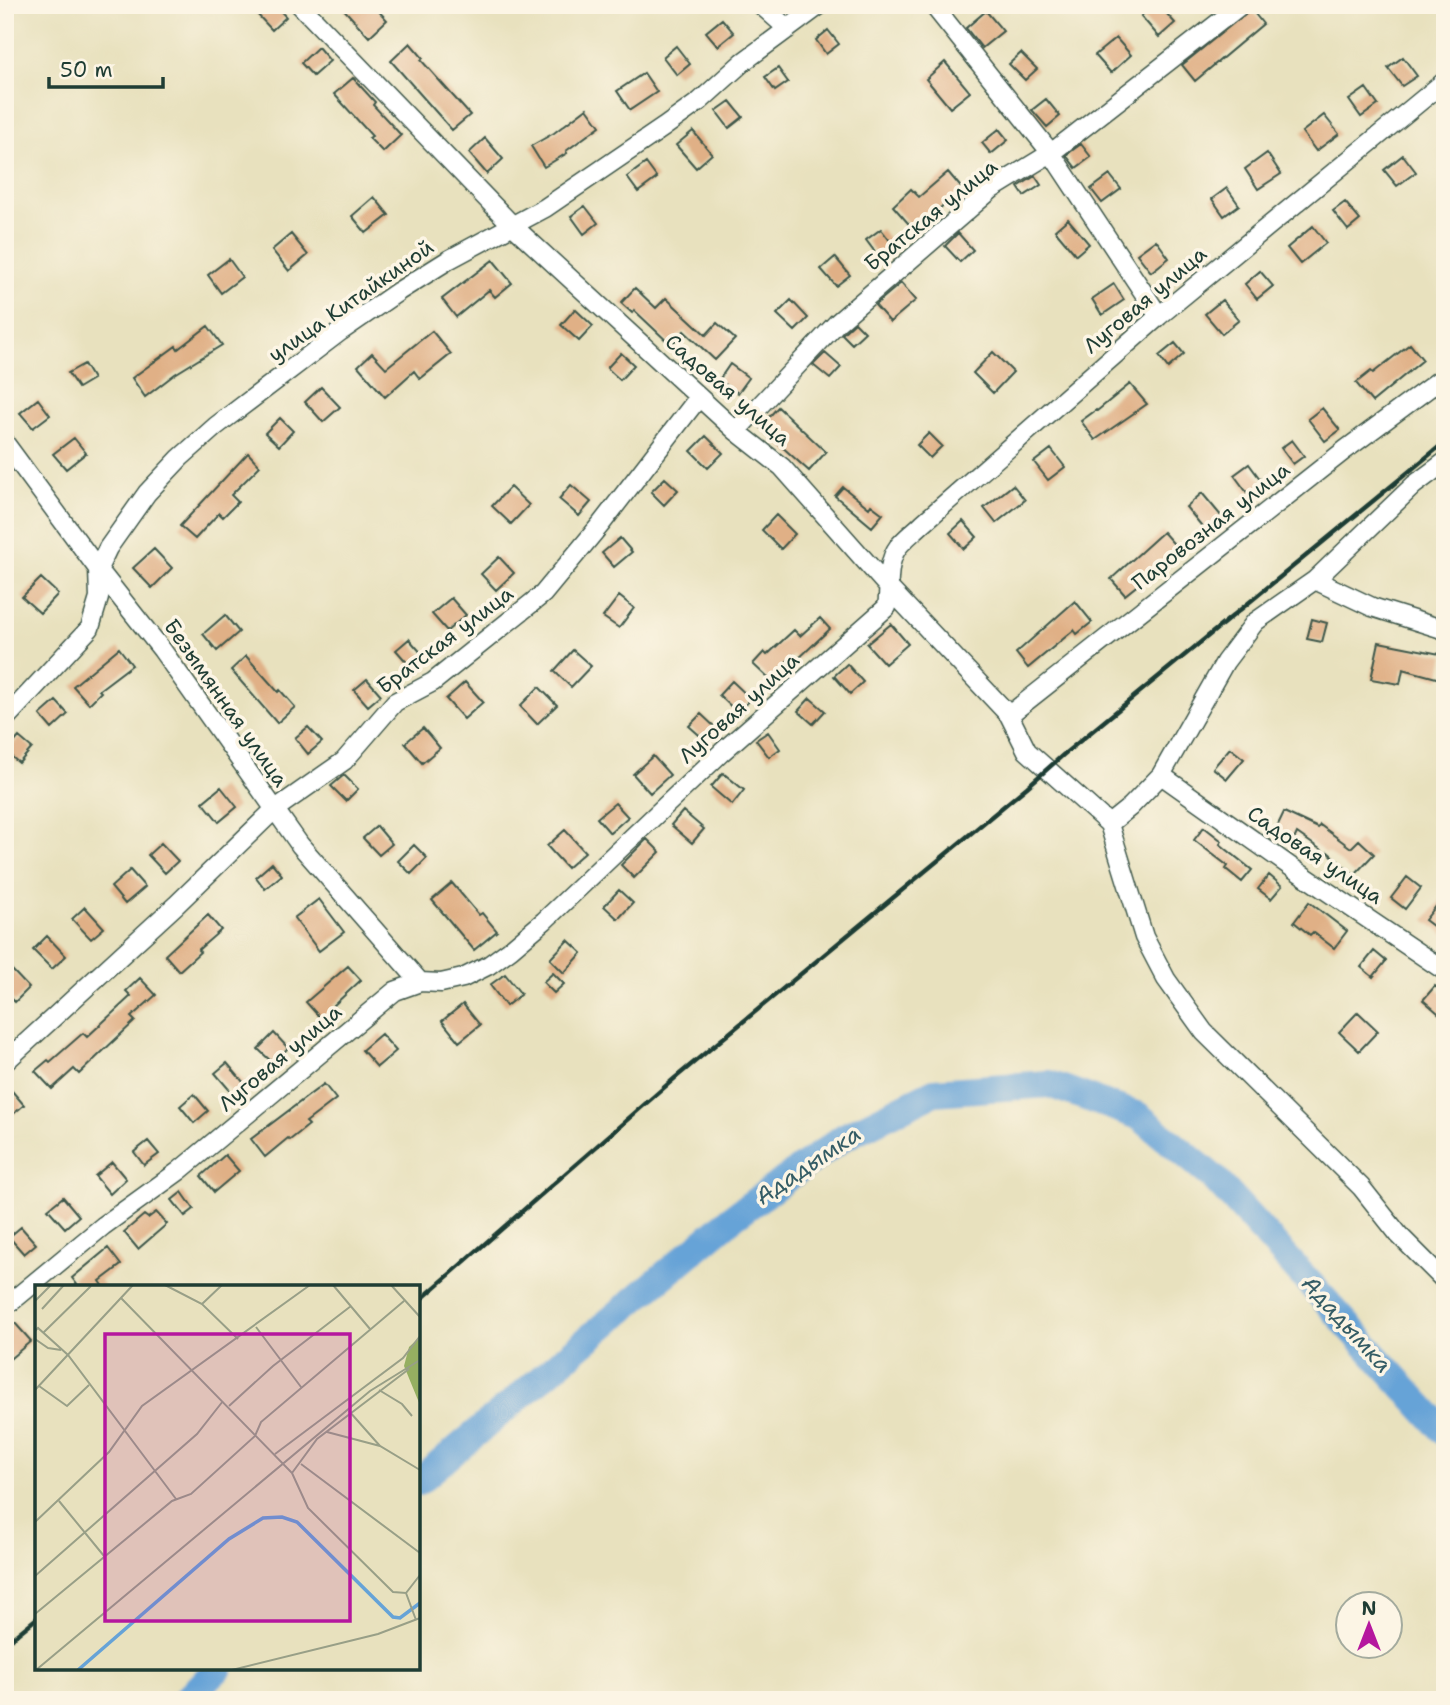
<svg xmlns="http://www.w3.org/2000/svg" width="1450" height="1705" viewBox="0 0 1450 1705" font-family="'Shantell Sans',sans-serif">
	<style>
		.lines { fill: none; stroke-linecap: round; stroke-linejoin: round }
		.river { stroke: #66a3d7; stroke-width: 28 }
		.building { fill: #e0b086 }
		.minor-casing { stroke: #3d5649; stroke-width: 21 }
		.minor { stroke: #fff; stroke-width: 18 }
		.rail { stroke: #1f3d34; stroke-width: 4.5 }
		.labels { text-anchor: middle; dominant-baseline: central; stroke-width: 7; stroke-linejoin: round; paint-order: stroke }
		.street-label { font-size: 21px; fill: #1f3d34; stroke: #fcf5e5 }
		.water-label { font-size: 23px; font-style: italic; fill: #345c65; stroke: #fcf5e5 }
		.inset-river { fill: none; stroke: #66a3d7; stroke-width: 3.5 }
		.inset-road { fill: none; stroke: #989f87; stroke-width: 2 }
		.view { fill: #b5179e; fill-opacity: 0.15; stroke: #b5179e; stroke-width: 3.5 }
		.inset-edge { fill: none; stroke: #1f3d34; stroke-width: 3.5 }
	</style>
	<rect width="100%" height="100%" fill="#fcf5e5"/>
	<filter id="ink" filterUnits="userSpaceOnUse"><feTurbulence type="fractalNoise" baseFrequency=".0143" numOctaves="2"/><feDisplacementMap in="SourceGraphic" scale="14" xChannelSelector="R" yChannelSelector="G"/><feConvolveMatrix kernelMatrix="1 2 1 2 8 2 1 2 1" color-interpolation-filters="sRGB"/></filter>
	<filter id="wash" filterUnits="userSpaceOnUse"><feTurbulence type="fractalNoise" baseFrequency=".00686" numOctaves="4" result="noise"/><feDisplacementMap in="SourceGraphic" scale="28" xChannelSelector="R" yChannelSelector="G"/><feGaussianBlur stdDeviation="1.57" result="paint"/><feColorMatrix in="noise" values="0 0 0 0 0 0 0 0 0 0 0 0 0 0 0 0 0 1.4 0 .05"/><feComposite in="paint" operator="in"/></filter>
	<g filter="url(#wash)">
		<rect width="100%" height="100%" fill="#e8e1be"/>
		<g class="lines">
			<path class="river" d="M418 1482 732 1218 844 1137 934 1092 1049 1084 1139 1116 1214 1178 1445 1432
				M185 1700 219 1668"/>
		</g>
		<g id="blocks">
			<path class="building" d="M265 5H275L286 17 272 30 256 13Z
				M340 5H373L387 20 369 37Z
				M1153 5H1159L1175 23 1159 37 1141 16Z
				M1251 9 1263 24 1195 81 1182 65Z
				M986 11 1003 31 982 48 966 28Z
				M722 19 734 33 718 46 706 32Z
				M828 30 839 44 826 54 816 40Z
				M1116 38 1131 55 1111 73 1095 55Z
				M410 43 423 58 421 60 470 115 452 130 391 61Z
				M676 46 690 64 677 75 663 57Z
				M318 47 330 61 313 76 301 63Z
				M1021 53 1037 69 1025 80 1009 64Z
				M1403 57 1417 76 1402 86 1388 68Z
				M945 62 970 92 950 108 926 79Z
				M778 68 788 82 775 91 765 77Z
				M644 73 657 92 630 110 617 91Z
				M353 78 375 102 373 105 401 135 383 152 369 138 372 136 334 94Z
				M1366 88 1378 105 1361 117 1349 100Z
				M1046 99 1060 116 1047 127 1032 110Z
				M730 101 743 117 729 128 716 111Z
				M587 108 600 126 566 151 567 153 544 167 531 146 554 133Z
				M1324 115 1339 134 1316 151 1302 132Z
				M999 129 1008 140 991 154 982 143Z
				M693 131 712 154 696 168 676 145Z
				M485 138 503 159 487 174 469 153Z
				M1081 144 1091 157 1076 168 1066 155Z
				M1267 153 1281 174 1258 189 1245 169Z
				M1403 155 1416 172 1397 186 1384 170Z
				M646 163 657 178 638 192 627 177Z
				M948 172 964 191 950 203 948 201 915 231 893 206 911 189 919 197Z
				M1110 175 1121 189 1102 203 1091 189Z
				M1035 176 1041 185 1024 196 1018 187Z
				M1227 188 1239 205 1224 216 1212 199Z
				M374 197 389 215 366 233 352 216Z
				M1345 202 1360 220 1348 230 1333 211Z
				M585 206 598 223 584 234 571 216Z
				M1068 219 1089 244 1076 255 1055 230Z
				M1313 226 1326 243 1300 264 1287 248Z
				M881 229 893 245 878 256 866 240Z
				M958 233 973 250 960 262 945 246Z
				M291 234 308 255 289 271 272 250Z
				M1156 240 1169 258 1151 272 1137 254Z
				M835 257 850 275 836 286 821 269Z
				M229 259 242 277 221 293 208 275Z
				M493 260 512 283 495 297 489 290 456 317 442 299Z
				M1260 271 1273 286 1257 299 1245 284Z
				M901 283 916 300 890 322 875 305Z
				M1114 284 1124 300 1102 315 1092 299Z
				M635 288 656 308 666 298 706 335 717 323 735 339 715 360 684 331 671 345 634 310 632 313 621 303Z
				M791 300 808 318 795 331 777 314Z
				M1222 300 1239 320 1222 334 1205 314Z
				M575 309 593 326 579 341 561 325Z
				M855 322 865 332 852 344 842 334Z
				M208 326 222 345 175 374 145 397 132 378 176 346 178 349Z
				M432 331 451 354 420 379 414 371 385 397 358 366 372 353 386 368Z
				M1175 343 1184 354 1168 368 1159 356Z
				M1410 344 1423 360 1372 402 1356 383 1371 371 1373 373Z
				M993 352 1013 372 993 393 973 373Z
				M621 353 634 365 620 380 607 368Z
				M825 353 841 367 830 379 813 365Z
				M84 364 93 379 78 388 68 373Z
				M730 364 749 378 738 393 719 380Z
				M1130 384 1147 404 1095 440 1081 421 1096 410 1097 411Z
				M321 387 340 407 323 422 305 402Z
				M38 399 50 415 33 428 20 413Z
				M778 407 826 452 809 471 760 427Z
				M1322 408 1340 430 1325 441 1308 419Z
				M280 418 293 431 279 446 265 433Z
				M929 433 942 446 930 458 917 445Z
				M706 436 723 453 708 468 691 451Z
				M74 438 86 453 66 469 53 454Z
				M1292 440 1304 456 1293 464 1281 448Z
				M1051 449 1065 467 1048 480 1034 462Z
				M248 453 260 466 231 495 238 502 223 517 219 513 195 539 180 526Z
				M1249 464 1266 487 1251 498 1234 475Z
				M665 478 678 490 664 505 651 492Z
				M571 485 591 502 579 516 559 499Z
				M1013 485 1025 500 996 523 984 508Z
				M510 487 529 505 511 524 492 506Z
				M843 487 869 508 871 505 883 514 872 527 835 496Z
				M1202 493 1222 517 1206 531 1186 507Z
				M776 515 795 534 781 549 762 530Z
				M963 521 977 537 964 549 950 533Z
				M1163 532 1180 551 1125 595 1111 579Z
				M620 538 632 552 614 567 602 553Z
				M154 549 172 568 152 588 133 568Z
				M499 557 514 573 496 590 481 574Z
				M41 578 58 594 40 613 22 597Z
				M619 596 634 608 619 628 603 617Z
				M451 598 466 615 447 631 432 614Z
				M1075 601 1092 622 1077 634 1074 630 1028 668 1016 653Z
				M225 615 239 632 217 651 203 634Z
				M820 618 830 629 797 660 793 655 770 680 753 664 764 652 767 655 794 630 800 636Z
				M1312 619 1327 623 1322 642 1307 639Z
				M891 624 908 644 885 664 867 644Z
				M409 639 423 655 410 666 396 650Z
				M1379 642 1445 655 1440 679 1403 669 1400 684 1371 679Z
				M119 648 132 665 99 690 101 692 89 704 73 686Z
				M573 650 591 666 571 687 554 671Z
				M246 656 278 692 280 690 295 707 277 723 231 670Z
				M847 664 863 682 850 694 834 676Z
				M367 679 381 695 368 706 354 690Z
				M732 681 751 699 738 713 719 695Z
				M465 682 483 702 464 719 446 699Z
				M539 687 557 705 537 724 520 706Z
				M810 698 825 711 813 724 798 711Z
				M56 701 68 714 52 729 40 715Z
				M701 714 717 729 706 741 689 726Z
				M308 727 322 742 308 754 295 738Z
				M423 728 440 748 422 763 405 743Z
				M768 732 780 749 769 757 756 740Z
				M19 737 32 748 19 763 6 752Z
				M1230 748 1244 759 1227 779 1213 768Z
				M653 756 670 775 650 793 633 774Z
				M723 773 744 790 732 805 711 787Z
				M344 775 358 789 346 801 331 786Z
				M221 787 237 807 219 822 203 802Z
				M615 803 628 817 610 833 597 818Z
				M683 811 704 829 692 843 671 825Z
				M1284 812 1318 828 1320 825 1351 848 1359 840 1374 854 1354 875 1328 852 1327 854 1297 833 1292 844 1273 835Z
				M377 826 392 844 379 855 363 838Z
				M1204 827 1222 841 1220 844 1252 870 1242 882 1226 869 1228 866 1194 840Z
				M565 830 585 852 567 868 547 846Z
				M647 839 660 852 634 878 621 865Z
				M161 843 178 861 165 873 148 855Z
				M414 845 427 858 411 874 398 861Z
				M272 863 282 875 265 889 256 877Z
				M130 870 145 887 125 904 111 887Z
				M1269 875 1282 886 1271 899 1258 889Z
				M1407 877 1421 888 1405 909 1391 898Z
				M452 883 479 915 482 913 497 931 474 950 432 900Z
				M619 890 633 903 618 919 604 906Z
				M1445 895V935L1425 920Z
				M319 899 344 932 319 951 294 918Z
				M1309 902 1347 931 1334 948 1313 932 1310 935 1294 922Z
				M85 907 104 928 91 939 72 919Z
				M208 915 221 930 198 950 200 952 179 971 165 955Z
				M47 936 66 956 52 969 33 950Z
				M568 940 582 953 564 973 550 959Z
				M1374 951 1386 961 1373 977 1361 967Z
				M348 966 361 980 333 1006 335 1009 322 1020 306 1002Z
				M12 970 29 988 15 1002 5 992V977Z
				M553 973 564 984 554 993 543 982Z
				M505 974 521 994 506 1006 490 985Z
				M140 978 156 995 131 1017 135 1021 101 1053 79 1074 74 1069 52 1089 35 1071 48 1060 50 1062 83 1033 87 1037 131 996 126 991Z
				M1435 986 1445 995V1019L1423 1000Z
				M463 1004 480 1025 459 1042 442 1021Z
				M1358 1012 1378 1031 1359 1051 1339 1032Z
				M274 1033 288 1048 273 1063 258 1049Z
				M381 1034 396 1051 377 1067 362 1050Z
				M227 1063 244 1083 233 1094 215 1073Z
				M324 1084 336 1099 306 1122 309 1125 290 1140 288 1138 265 1157 251 1139Z
				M12 1091 24 1105 5 1121V1097Z
				M194 1094 208 1111 194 1123 180 1106Z
				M148 1141 159 1154 144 1165 134 1152Z
				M225 1155 239 1171 214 1192 201 1176Z
				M112 1162 126 1179 110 1194 95 1176Z
				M182 1192 194 1209 185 1216 172 1200Z
				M63 1197 79 1216 65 1228 48 1209Z
				M156 1212 167 1224 138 1249 124 1232 144 1215 148 1218Z
				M21 1227 36 1244 24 1254 9 1237Z
				M108 1248 121 1265 100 1281 104 1287H79L72 1278Z
				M14 1322 31 1341 5 1363V1330Z"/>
		</g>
	</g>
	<g filter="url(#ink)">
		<use href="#blocks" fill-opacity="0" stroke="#3d5649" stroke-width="2"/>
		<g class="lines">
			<g class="minor-casing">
				<path id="minor" d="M300 5 512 225 736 431 782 467 890 589 1009 715 1027 751 1109 824
					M761 5 788 29
					M933 5 1051 153 1159 316
					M736 431 837 323 992 189 1051 153 1241 5
					M5 443 98 569 162 650 300 845 420 982
					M1315 580 1372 607 1445 630
					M1009 715 1345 450 1445 376
					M5 719 90 628 99 598 98 569 108 548 147 493 180 458 216 426 341 331 399 291 450 259 545 208 664 127 700 101 743 62 820 5
					M1161 775 1291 867 1445 971
					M1109 824 1144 937 1166 979 1204 1032 1361 1187 1399 1235 1445 1281
					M1109 824 1130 807 1161 775 1225 662 1255 622 1315 580 1414 485 1445 462
					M5 1062 176 905 274 810 344 761 395 702 433 682 543 594 601 524 699 397
					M5 1307 103 1226 179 1171 395 991 420 982 441 983 463 978 489 965 511 949 544 921 722 752 887 607C890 589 886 563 898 547 905 538 915 531 923 523L1159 316 1445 81"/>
			</g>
			<use href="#minor" class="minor"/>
			<path class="rail" d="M418 1302 675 1078 1027 787 1063 755 1445 442
				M5 1644 37 1618"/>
		</g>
	</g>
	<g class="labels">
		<g class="street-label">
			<text transform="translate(931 215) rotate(-39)">Братская улица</text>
			<text transform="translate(1145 300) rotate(-40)">Луговая улица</text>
			<text transform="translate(351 301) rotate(-35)">улица Китайкиной</text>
			<text transform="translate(728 390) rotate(41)">Садовая улица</text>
			<text transform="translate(1211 526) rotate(-38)">Паровозная улица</text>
			<text transform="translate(445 640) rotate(-37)">Братская улица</text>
			<text transform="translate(226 703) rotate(55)">Безымянная улица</text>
			<text transform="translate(739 708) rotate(-42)">Луговая улица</text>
			<text transform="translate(1315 855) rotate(34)">Садовая улица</text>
			<text transform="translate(280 1058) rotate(-40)">Луговая улица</text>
		</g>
		<g class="water-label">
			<text transform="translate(808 1165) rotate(-34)">Ададымка</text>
			<text transform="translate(1347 1324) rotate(48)">Ададымка</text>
		</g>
	</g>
	<g transform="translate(35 1285)">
		<rect width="385" height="385" fill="#e8e1be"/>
		<path d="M385 52V120L369 81 374 62Z" fill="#95af61"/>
		<path class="inset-river" d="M43 385 194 254 228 233 247 232 262 237 358 332 365 333 385 318"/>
		<path class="inset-road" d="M130 0 167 19 203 54M298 0 335 44M356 0 385 32M86 13 257 188M0 16 16 0M167 19 187 0M7 24 29 0M221 42 266 102M0 46 3 43 33 70 141 214M9 47 56 1M0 54 13 63 26 65M4 101 32 121 54 100M0 105 98 0M344 105 367 119 377 131M194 121 238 81 316 21M314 126 345 161M292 147 345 161 385 185M240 169 368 73 385 51M266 179 385 268M257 188 273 223 358 307 371 308 385 290M257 188 282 154 374 84M24 216 69 271M0 237 74 167 107 121 275 0M0 291 162 149 188 116M371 308 381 335M0 329 137 216 156 209 220 151 226 137 369 16M1 385 335 106 385 75M197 385 343 349 385 333"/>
		<path class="view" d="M70 49H315V336H70Z"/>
		<rect width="385" height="385" class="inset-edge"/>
	</g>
	<rect width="1450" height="1705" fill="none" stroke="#fcf5e5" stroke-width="28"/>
	<g transform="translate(1369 1625)"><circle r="33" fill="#fcf5e5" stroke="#a4ab9e" stroke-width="2"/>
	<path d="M0-5L12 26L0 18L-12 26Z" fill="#b5179e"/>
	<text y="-10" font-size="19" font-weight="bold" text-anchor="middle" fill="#1f3d34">N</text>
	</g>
	<path d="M49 77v10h114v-10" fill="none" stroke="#1f3d34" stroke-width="3.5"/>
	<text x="60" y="77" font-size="21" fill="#1f3d34" stroke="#fcf5e5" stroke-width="5" paint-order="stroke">50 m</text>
</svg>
